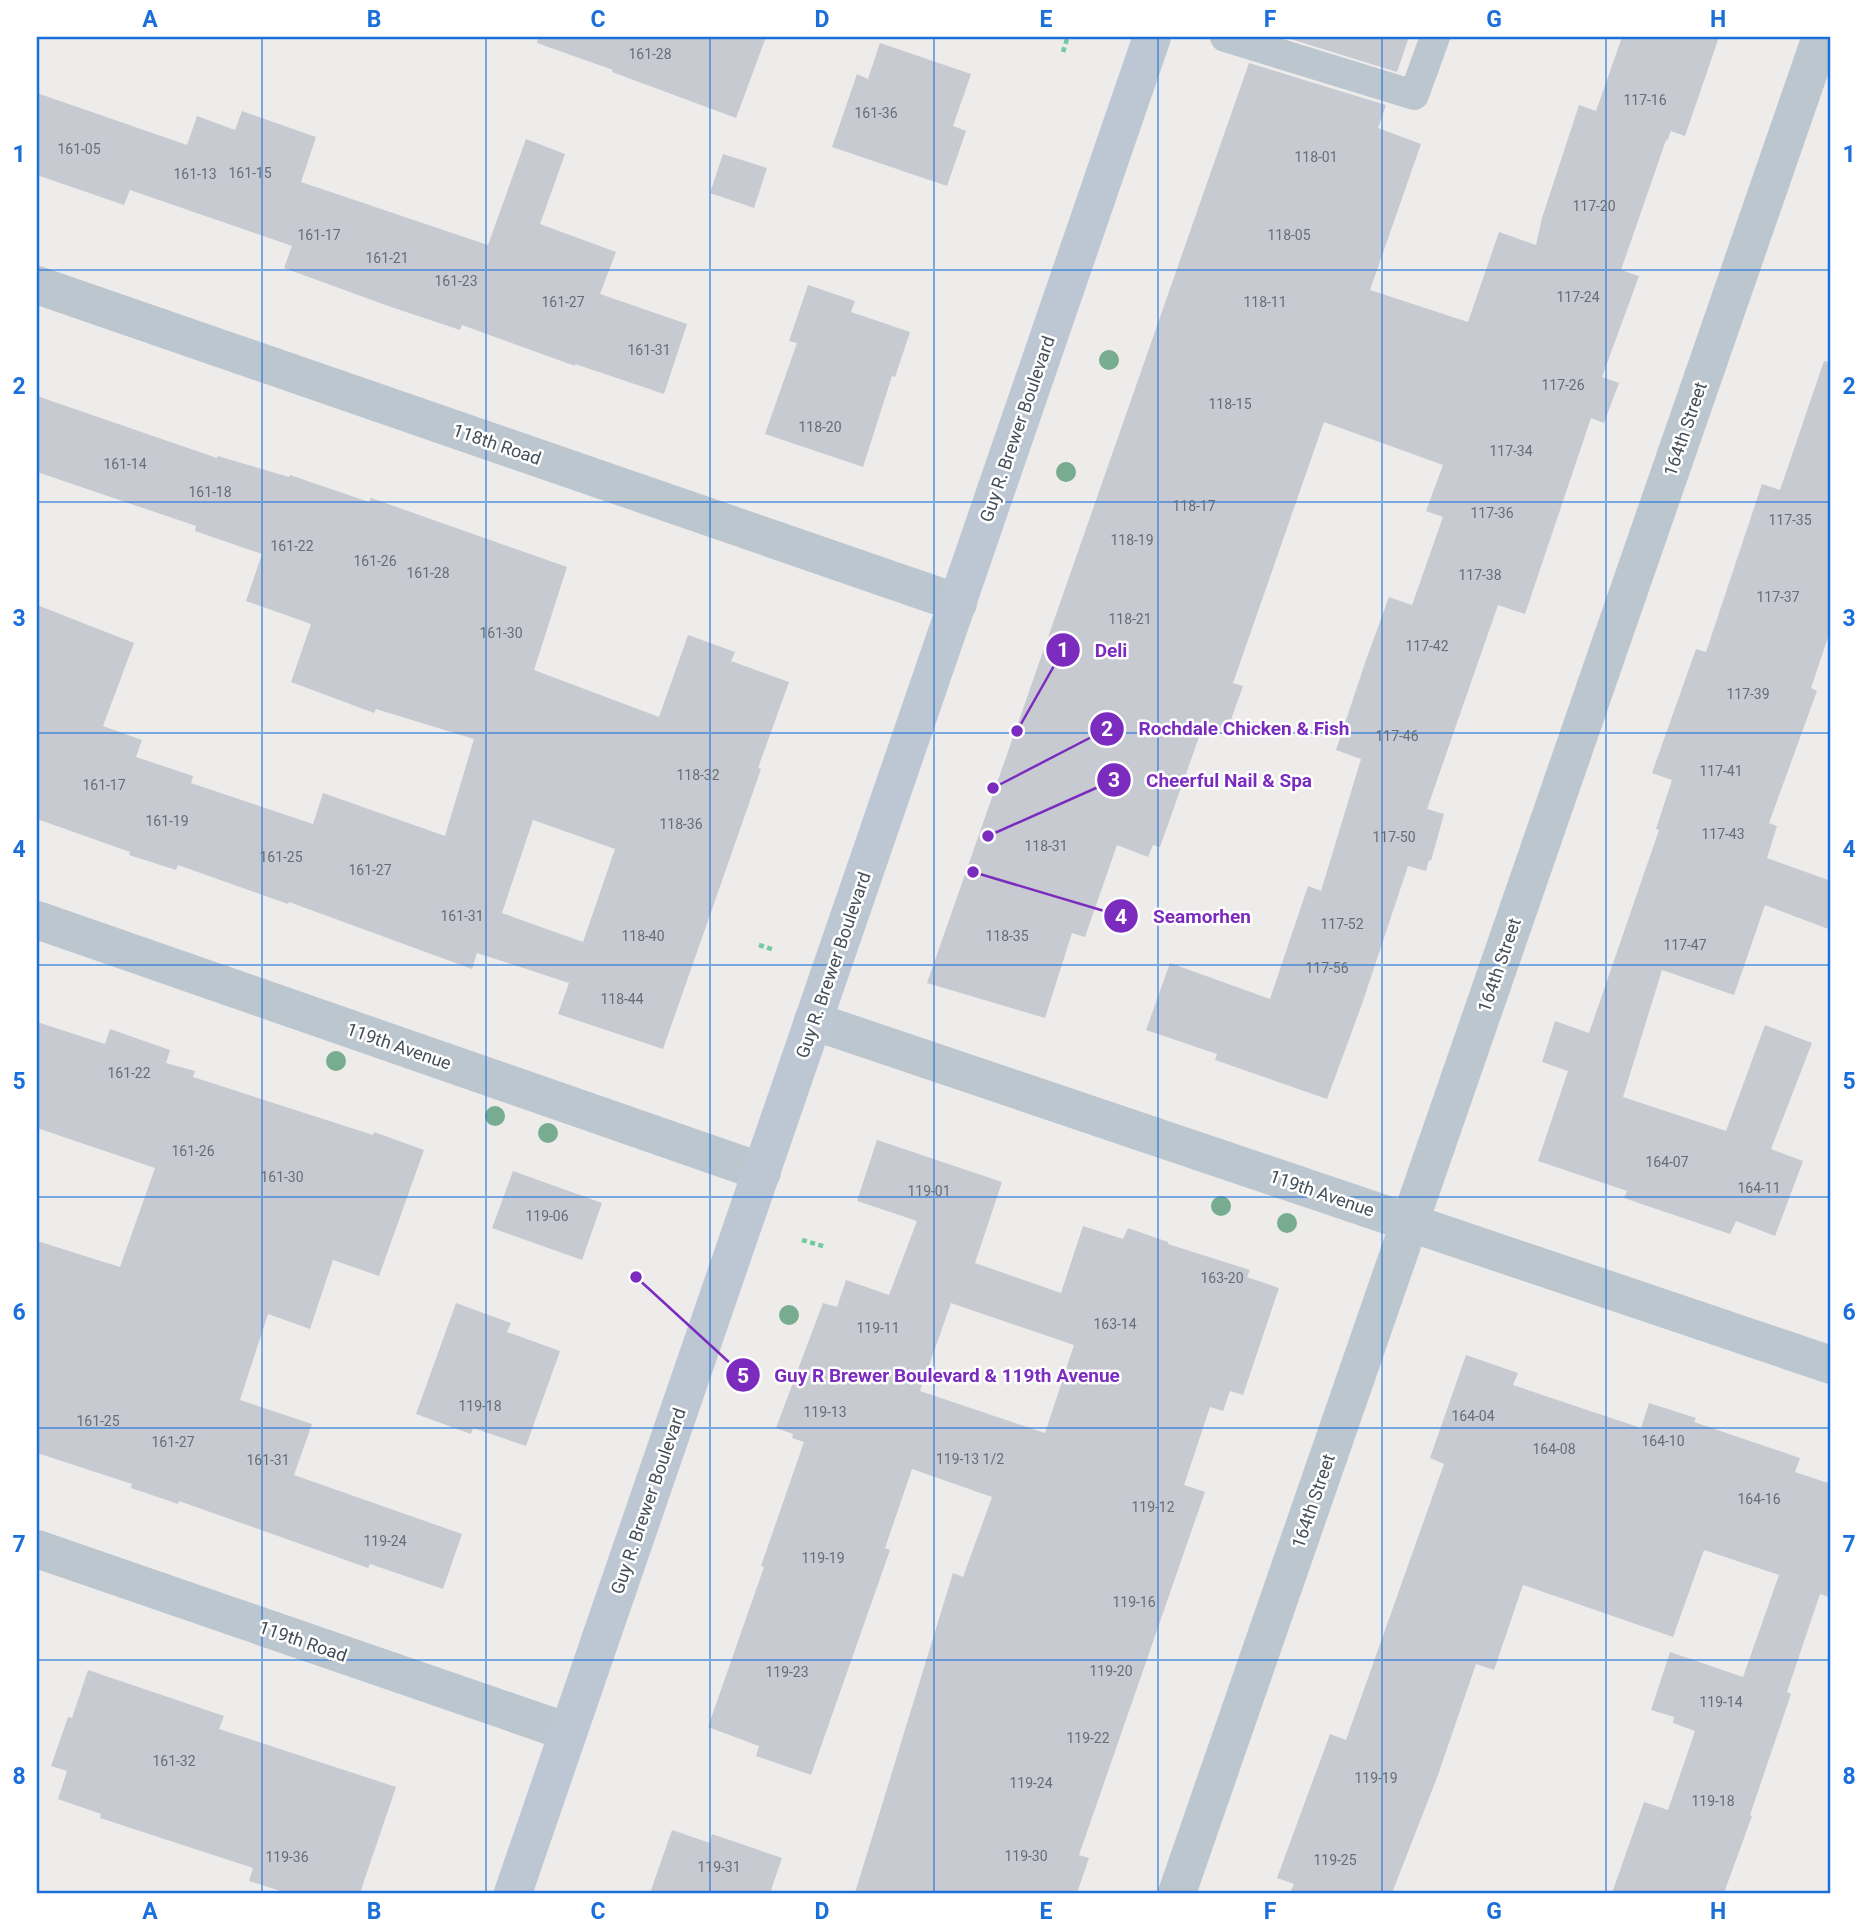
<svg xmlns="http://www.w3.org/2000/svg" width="1868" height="1930" viewBox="0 0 1868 1930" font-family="Roboto,sans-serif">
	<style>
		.building { fill: #c8cad1; fill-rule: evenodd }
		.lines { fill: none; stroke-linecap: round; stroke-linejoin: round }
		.path { stroke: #71cb9e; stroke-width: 4.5; stroke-dasharray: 5 3.5; stroke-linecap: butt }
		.lane { stroke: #bcc6ce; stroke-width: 30 }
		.street { stroke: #bcc6ce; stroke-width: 38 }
		.secondary { stroke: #bcc7d3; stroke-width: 38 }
		.tree { fill: #78ac90 }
		.grid { fill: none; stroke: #1a6fda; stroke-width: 2; stroke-opacity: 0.55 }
		.labels { text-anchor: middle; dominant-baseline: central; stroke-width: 5; stroke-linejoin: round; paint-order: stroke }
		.number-label { font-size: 14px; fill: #656e77 }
		.street-label { font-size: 18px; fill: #444f59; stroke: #fff }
		.leader { fill: none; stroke: #7b2cbf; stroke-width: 2.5 }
		.callout-dot { fill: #7b2cbf; stroke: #fff; stroke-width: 2.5 }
		.mark-label { font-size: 21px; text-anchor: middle; font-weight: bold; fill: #fff }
		.callout-label { font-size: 19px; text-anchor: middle; font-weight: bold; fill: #7b2cbf; stroke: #fff; stroke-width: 5; stroke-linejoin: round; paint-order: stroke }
		.neatline { fill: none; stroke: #1a6fda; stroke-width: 2.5 }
		.grid-label { font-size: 23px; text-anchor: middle; font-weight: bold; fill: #1a6fda }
	</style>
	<rect width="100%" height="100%" fill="#eeebeb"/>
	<path class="building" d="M538 37H766L736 118 612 72 613 70 537 43Z
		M1284 37H1409L1397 72Z
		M1622 37H1719L1685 136 1671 131 1667 141 1666 140 1621 270 1639 276 1602 377 1619 383 1604 423 1591 418 1525 614 1498 605 1427 809 1444 814 1431 861 1429 860 1426 871 1408 866 1362 1004 1327 1099 1215 1060 1217 1054 1146 1030 1170 963 1270 999 1308 886 1321 891 1361 759 1336 750 1366 660 1389 597 1412 605 1443 517 1426 511 1443 465 1324 422 1233 683 1243 686 1227 731 1204 723 1160 847 1153 845 1148 857 1117 845 1085 937 1072 933 1045 1018 927 983 1249 63 1386 105 1378 128 1421 144 1370 290 1468 322 1499 232 1536 245 1542 218 1579 105 1596 111Z
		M880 43 971 74 953 126 966 131 947 186 832 147 857 74 868 79Z
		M37 93 187 145 197 116 235 130 242 111 316 137 301 182 488 245 526 139 565 154 540 224 616 252 600 294 687 324 664 394 575 364V366L462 325 460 330 391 307 284 268 292 246 130 190 124 205 37 175Z
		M723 154 767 168 754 208 710 193Z
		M808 285 855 301 851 312 910 332 895 377 892 376 863 467 765 434 797 343 789 341Z
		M1824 361 1831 363V628L1811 688 1817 691 1769 823 1777 826 1767 858 1831 881V930L1765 905 1734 995 1662 970 1623 1097 1726 1131 1765 1025 1812 1043 1771 1149 1803 1161 1775 1236 1736 1221 1730 1234 1624 1198 1627 1191 1538 1161 1568 1071 1542 1062 1555 1021 1589 1033 1659 830 1656 829 1672 780 1652 773 1696 649 1706 652 1762 484 1780 490Z
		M37 396 217 458 218 456 289 477 290 475 369 502 371 498 567 567 534 670 659 717 688 635 735 652 731 661 789 682 758 768 761 769 744 818 663 1049 558 1014 569 983 477 953 472 969 289 902 288 904 178 865 176 870 129 855 130 852 37 819V605L134 643 103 726 142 740 136 757 193 776 191 783 313 824 323 793 445 836 474 739 376 709 374 713 291 682 311 624 246 601 262 554 195 531 196 526 37 472ZM533 820 615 849 583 942 502 913Z
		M37 1022 105 1044 110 1029 170 1050 166 1063 195 1071 193 1077 373 1135 374 1132 424 1150 379 1276 333 1260 310 1329 268 1314 240 1400 312 1424 294 1475 462 1534 443 1589 370 1564 368 1568 179 1501 178 1504 131 1488 132 1484 37 1453V1241L120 1267 155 1168 37 1128Z
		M877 1140 1002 1182 975 1263 1061 1293 1083 1226 1123 1239 1128 1228 1168 1242V1244L1250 1270 1247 1277 1279 1288 1243 1395 1230 1391 1223 1411 1210 1407 1184 1485 1205 1492 1079 1855 1089 1858 1077 1893H855L953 1573 963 1577 992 1497 912 1469 885 1548 890 1550 811 1775 756 1756 759 1746 708 1727 764 1567 761 1566 804 1442 792 1438 793 1434 776 1428 823 1303 837 1307 846 1280 889 1295 917 1221 857 1201ZM951 1303 1074 1345 1045 1433 920 1391Z
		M513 1171 602 1203 582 1260 492 1228Z
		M456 1303 511 1323 507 1332 560 1351 526 1446 473 1428 471 1434 416 1414Z
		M1466 1355 1518 1373 1513 1385 1641 1428 1649 1403 1696 1418 1694 1422 1800 1458 1795 1472 1831 1484V1598L1820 1594 1787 1692 1791 1694 1750 1815 1752 1816 1724 1893H1612L1644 1802 1668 1810 1695 1731 1673 1723 1674 1717 1651 1710 1670 1652 1743 1677 1779 1575 1704 1550 1673 1637 1523 1585 1494 1670 1476 1664 1438 1775 1392 1893H1290L1294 1884 1277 1878 1330 1734 1346 1740 1444 1464 1430 1458Z
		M88 1670 224 1716 219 1729 396 1787 360 1893H287L249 1881 253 1868 100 1818 101 1814 58 1799 67 1771 51 1766 68 1717 72 1718Z
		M672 1830 710 1843 712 1834 782 1858 770 1893H650Z"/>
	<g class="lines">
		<path class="path" d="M1063 52 1067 39
			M759 945 775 950
			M802 1240 826 1247"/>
		<path class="lane" d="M1225 37 1414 95 1435 37"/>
		<path class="street" d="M37 285 958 603
			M37 920 762 1172
			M813 1021 1831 1365
			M37 1549 568 1732
			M1177 1893 1821 37"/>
		<path class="secondary" d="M513 1893 1152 37"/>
	</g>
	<g class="tree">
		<circle cx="1109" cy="360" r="10"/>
		<circle cx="1066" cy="472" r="10"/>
		<circle cx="336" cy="1061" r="10"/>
		<circle cx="495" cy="1116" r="10"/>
		<circle cx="548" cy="1133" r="10"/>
		<circle cx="1221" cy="1206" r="10"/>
		<circle cx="1287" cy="1223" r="10"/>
		<circle cx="789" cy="1315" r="10"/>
	</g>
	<path class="grid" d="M262 37V1893M486 37V1893M710 37V1893M934 37V1893M1158 37V1893M1382 37V1893M1606 37V1893M37 270H1831M37 502H1831M37 733H1831M37 965H1831M37 1197H1831M37 1428H1831M37 1660H1831"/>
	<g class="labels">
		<g class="number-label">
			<text x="650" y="54">161-28</text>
			<text x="1645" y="100">117-16</text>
			<text x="876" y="113">161-36</text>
			<text x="79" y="149">161-05</text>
			<text x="1316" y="157">118-01</text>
			<text x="250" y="173">161-15</text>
			<text x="195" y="174">161-13</text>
			<text x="1594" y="206">117-20</text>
			<text x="319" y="235">161-17</text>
			<text x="1289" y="235">118-05</text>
			<text x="387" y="258">161-21</text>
			<text x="456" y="281">161-23</text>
			<text x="1578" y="297">117-24</text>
			<text x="563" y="302">161-27</text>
			<text x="1265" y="302">118-11</text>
			<text x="649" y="350">161-31</text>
			<text x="1563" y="385">117-26</text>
			<text x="1230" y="404">118-15</text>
			<text x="820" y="427">118-20</text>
			<text x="1511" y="451">117-34</text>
			<text x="125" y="464">161-14</text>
			<text x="210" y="492">161-18</text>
			<text x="1194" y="506">118-17</text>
			<text x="1492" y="513">117-36</text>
			<text x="1790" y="520">117-35</text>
			<text x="1132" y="540">118-19</text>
			<text x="292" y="546">161-22</text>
			<text x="375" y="561">161-26</text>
			<text x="428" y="573">161-28</text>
			<text x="1480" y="575">117-38</text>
			<text x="1778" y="597">117-37</text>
			<text x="1130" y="619">118-21</text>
			<text x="501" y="633">161-30</text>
			<text x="1427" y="646">117-42</text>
			<text x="1748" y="694">117-39</text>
			<text x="1397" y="736">117-46</text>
			<text x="1721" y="771">117-41</text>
			<text x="698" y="775">118-32</text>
			<text x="104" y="785">161-17</text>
			<text x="167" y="821">161-19</text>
			<text x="681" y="824">118-36</text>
			<text x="1723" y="834">117-43</text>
			<text x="1394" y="837">117-50</text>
			<text x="1046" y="846">118-31</text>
			<text x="281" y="857">161-25</text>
			<text x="370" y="870">161-27</text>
			<text x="462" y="916">161-31</text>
			<text x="1342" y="924">117-52</text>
			<text x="643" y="936">118-40</text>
			<text x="1007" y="936">118-35</text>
			<text x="1685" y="945">117-47</text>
			<text x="1327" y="968">117-56</text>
			<text x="622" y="999">118-44</text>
			<text x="129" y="1073">161-22</text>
			<text x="193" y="1151">161-26</text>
			<text x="1667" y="1162">164-07</text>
			<text x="282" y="1177">161-30</text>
			<text x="1759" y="1188">164-11</text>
			<text x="929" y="1191">119-01</text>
			<text x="547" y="1216">119-06</text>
			<text x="1222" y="1278">163-20</text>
			<text x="1115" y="1324">163-14</text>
			<text x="878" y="1328">119-11</text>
			<text x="480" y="1406">119-18</text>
			<text x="825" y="1412">119-13</text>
			<text x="1473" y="1416">164-04</text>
			<text x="98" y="1421">161-25</text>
			<text x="1663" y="1441">164-10</text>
			<text x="173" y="1442">161-27</text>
			<text x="1554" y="1449">164-08</text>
			<text x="970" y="1459">119-13 1/2</text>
			<text x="268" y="1460">161-31</text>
			<text x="1759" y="1499">164-16</text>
			<text x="1153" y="1507">119-12</text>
			<text x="385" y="1541">119-24</text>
			<text x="823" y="1558">119-19</text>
			<text x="1134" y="1602">119-16</text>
			<text x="1111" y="1671">119-20</text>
			<text x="787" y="1672">119-23</text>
			<text x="1721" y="1702">119-14</text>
			<text x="1088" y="1738">119-22</text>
			<text x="174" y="1761">161-32</text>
			<text x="1376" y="1778">119-19</text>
			<text x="1031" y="1783">119-24</text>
			<text x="1713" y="1801">119-18</text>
			<text x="1026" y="1856">119-30</text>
			<text x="287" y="1857">119-36</text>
			<text x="1335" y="1860">119-25</text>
			<text x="719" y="1867">119-31</text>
		</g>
		<g class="street-label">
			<text transform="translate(1017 429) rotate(-71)">Guy R. Brewer Boulevard</text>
			<text transform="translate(1685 429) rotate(-71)">164th Street</text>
			<text transform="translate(497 444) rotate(19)">118th Road</text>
			<text transform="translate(833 965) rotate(-71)">Guy R. Brewer Boulevard</text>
			<text transform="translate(1499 965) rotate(-71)">164th Street</text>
			<text transform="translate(399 1046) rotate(19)">119th Avenue</text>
			<text transform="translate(1322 1193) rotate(19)">119th Avenue</text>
			<text transform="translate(648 1501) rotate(-71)">Guy R. Brewer Boulevard</text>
			<text transform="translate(1313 1501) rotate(-71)">164th Street</text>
			<text transform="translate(303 1641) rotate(19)">119th Road</text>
		</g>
	</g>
	<path class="leader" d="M1017 731L1063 650M993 788L1107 729M988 836L1114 780M973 872L1121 916M636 1277L743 1375"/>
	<g class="callout-dot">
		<circle cx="1017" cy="731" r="7"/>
		<circle cx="993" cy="788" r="7"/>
		<circle cx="988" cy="836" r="7"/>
		<circle cx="973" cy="872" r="7"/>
		<circle cx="636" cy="1277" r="7"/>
		<circle cx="1063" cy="650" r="18"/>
		<circle cx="1107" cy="729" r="18"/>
		<circle cx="1114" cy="780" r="18"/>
		<circle cx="1121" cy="916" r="18"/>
		<circle cx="743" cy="1375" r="18"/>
	</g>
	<g class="mark-label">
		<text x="1063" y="657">1</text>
		<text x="1107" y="736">2</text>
		<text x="1114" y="787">3</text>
		<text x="1121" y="924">4</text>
		<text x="743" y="1383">5</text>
	</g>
	<g class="callout-label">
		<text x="1111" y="657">Deli</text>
		<text x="1244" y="735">Rochdale Chicken &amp; Fish</text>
		<text x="1229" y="787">Cheerful Nail &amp; Spa</text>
		<text x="1202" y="923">Seamorhen</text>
		<text x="947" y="1382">Guy R Brewer Boulevard &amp; 119th Avenue</text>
	</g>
	<rect width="1868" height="1930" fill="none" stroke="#ffffff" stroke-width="77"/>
	<rect x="38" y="38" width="1791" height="1854" class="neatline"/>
	<g class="grid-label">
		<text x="150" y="27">A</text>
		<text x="374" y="27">B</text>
		<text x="598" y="27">C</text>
		<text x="822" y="27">D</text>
		<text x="1046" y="27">E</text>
		<text x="1270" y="27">F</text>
		<text x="1494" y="27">G</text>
		<text x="1718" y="27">H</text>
		<text x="19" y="162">1</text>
		<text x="1849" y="162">1</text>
		<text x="19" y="394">2</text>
		<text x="1849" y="394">2</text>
		<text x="19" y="626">3</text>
		<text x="1849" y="626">3</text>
		<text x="19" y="857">4</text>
		<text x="1849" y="857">4</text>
		<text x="19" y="1089">5</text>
		<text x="1849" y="1089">5</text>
		<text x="19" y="1320">6</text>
		<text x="1849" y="1320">6</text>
		<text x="19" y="1552">7</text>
		<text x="1849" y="1552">7</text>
		<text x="19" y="1784">8</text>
		<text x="1849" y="1784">8</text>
		<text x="150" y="1919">A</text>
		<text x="374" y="1919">B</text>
		<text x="598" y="1919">C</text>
		<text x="822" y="1919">D</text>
		<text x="1046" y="1919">E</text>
		<text x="1270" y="1919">F</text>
		<text x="1494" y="1919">G</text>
		<text x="1718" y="1919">H</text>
	</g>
</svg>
